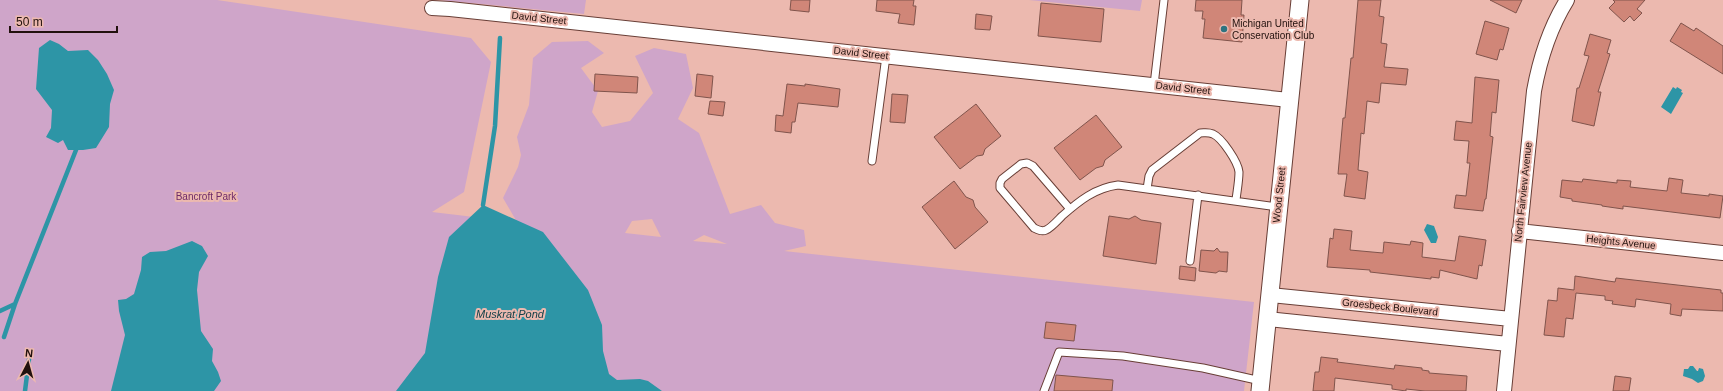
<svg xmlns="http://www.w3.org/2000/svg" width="1723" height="391" viewBox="0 0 1723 391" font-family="Helvetica,sans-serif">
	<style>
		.green { fill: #cfa5c9; fill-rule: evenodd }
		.water { fill: #2d95a6 }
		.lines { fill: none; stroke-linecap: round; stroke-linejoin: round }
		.stream { stroke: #2d95a6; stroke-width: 4.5 }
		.building { fill: #d08678; stroke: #80544c }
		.service-casing { stroke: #683e36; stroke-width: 9 }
		.minor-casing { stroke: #683e36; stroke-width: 16 }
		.tertiary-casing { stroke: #683e36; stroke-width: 19 }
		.service { stroke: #fff; stroke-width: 7 }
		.minor { stroke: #fff; stroke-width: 14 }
		.tertiary { stroke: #fff; stroke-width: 17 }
		.poi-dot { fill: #2d7380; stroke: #ecb9af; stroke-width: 1.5 }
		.labels { text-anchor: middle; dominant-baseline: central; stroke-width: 4; stroke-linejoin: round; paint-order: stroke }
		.street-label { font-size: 10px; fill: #22110d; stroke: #ecb9af }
		.poi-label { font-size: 10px; fill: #22110d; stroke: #ecb9af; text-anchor: start }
		.park-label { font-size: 10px; fill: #6e2b68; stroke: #ecb9af }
		.water-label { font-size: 11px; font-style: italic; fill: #144149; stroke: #ecb9af }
	</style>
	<rect width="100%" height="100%" fill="#ecb9af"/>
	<path class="green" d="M0 0H217L471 38 491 62 464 192 432 212 517 222 503 198 518 167 521 155 517 137 529 105 533 58 552 42 588 41 604 53 581 68 598 91 592 112 602 127 630 121 653 93 635 56 654 48 686 54 693 88 678 119 699 133 730 214 761 205 775 223 804 230 806 246 784 251 1254 302 1244 391H0ZM652 219 661 237 625 233 632 221ZM704 235 727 244 693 241Z
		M439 0H586L584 14Z
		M1029 0H1142L1140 11Z"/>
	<path class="water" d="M50 40 59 44 68 51 88 50 98 60 107 74 114 90 110 104 109 127 96 148 83 150H68L63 140 58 143 46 137 51 128 52 110 36 89 39 48Z
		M1673 87 1676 89 1677 87 1682 90 1681 92 1683 93 1671 114 1661 107Z
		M483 205 543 232 588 290 602 325 603 351 609 374 617 380 640 379 648 381 662 391H396L425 353 438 277 449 237Z
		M1427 224 1434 226 1438 237 1436 243H1431L1424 230Z
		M192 241 202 246 208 256 199 272 197 290 201 331 213 349 212 361 218 372 221 381 214 391H111L125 335 119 311 118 300 126 299 134 294 141 270 142 257 150 252 166 251Z
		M1690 366H1693L1697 371H1698L1699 368 1703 369 1705 376 1703 381 1698 383 1692 379 1683 376 1684 369H1688Z"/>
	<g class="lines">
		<path class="stream" d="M483 205 495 126 500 38
			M0 311 15 304
			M4 337 15 304 76 150
			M25 391 29 359"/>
	</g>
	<path class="building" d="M791 0H810L809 12 790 10Z
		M877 0H914L913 6H916L914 25 898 23 900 14 876 11Z
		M1196 0H1242L1241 15H1244L1242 42 1203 38 1205 19H1202L1203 11H1195Z
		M1358 0H1381L1379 16 1384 17 1381 43 1387 44 1384 67 1408 69 1406 85 1381 83 1379 103 1367 101 1364 134 1361 133 1358 170 1368 172 1365 199 1344 196 1347 174H1338L1343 118H1345L1351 58H1353Z
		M1490 0H1522L1516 13Z
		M1613 0H1645L1637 9 1642 13 1634 21 1630 16 1624 22 1609 8 1615 2Z
		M1041 3 1104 9 1101 42 1038 36Z
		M976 14 992 16 990 30 975 29Z
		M1485 21 1509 28 1503 50 1500 49 1497 60 1476 54Z
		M1681 23 1694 31 1696 28 1723 46V74L1670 41Z
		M1590 34 1611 40 1607 53 1610 54 1598 92H1601L1594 126 1572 121 1577 88H1579L1589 56 1584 55Z
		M595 74 638 77 637 93 594 91Z
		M697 74 713 76 711 98 695 96Z
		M1475 77 1499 80 1496 113 1492 112 1490 136 1493 137 1486 199H1485L1483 211 1454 208 1456 195 1466 196 1470 163H1467L1469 141 1454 140 1456 121 1472 123Z
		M787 84 805 86V84L840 89 838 107 798 103 795 122H792L791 133 775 131 776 115 783 116Z
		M892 94 908 95 905 123 890 122Z
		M710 101 725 102 723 116 708 114Z
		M976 104 1001 136 985 149 983 155 977 156 960 169 934 137Z
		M1096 115 1122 147 1105 160 1103 166 1096 168 1080 180 1054 148Z
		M1669 178 1683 180 1681 193 1709 196V194L1723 196 1720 218 1623 206V209L1602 206V205L1572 201V199L1560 197 1562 180 1582 182 1583 179 1617 183V180L1631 181 1630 187 1667 191Z
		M954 181 966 197 973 200 975 207 988 222 955 249 922 207Z
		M1109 216 1129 219 1135 216 1141 220 1161 223 1156 264 1103 256Z
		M1334 229 1352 231 1350 250 1383 253 1384 242 1410 245 1411 241 1423 243 1422 257 1455 261 1459 236 1486 240 1482 266 1479 265 1477 279 1440 270 1439 278 1431 277V279L1370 272V270L1327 267 1330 238 1333 239Z
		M1217 248 1220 252H1228L1227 272 1219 271 1216 273 1199 271 1201 250 1214 251Z
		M1180 266 1196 268 1195 281 1179 279Z
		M1575 276 1615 282 1616 278 1721 290V293H1723V311L1682 309 1681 316 1670 314 1671 304 1636 299 1635 307 1612 304 1613 301 1605 300V296L1576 293 1573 319 1566 318 1564 337 1544 335 1548 300 1557 301 1558 288 1574 290Z
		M1046 322 1076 325 1074 341 1044 338Z
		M1321 357 1338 359 1337 362 1394 369 1395 365 1422 368V370L1429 371V373L1467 376 1466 391H1425L1406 389V391L1392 389V385L1335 378 1334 391H1313L1315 372H1319Z
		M1056 375 1113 380 1112 391H1054Z
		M1615 376 1631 378 1629 391H1613Z"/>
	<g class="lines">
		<g class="service-casing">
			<path id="service" d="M1154 85 1164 0
				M872 161 886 56
				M1147 189 1149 176 1152 170 1200 133C1205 133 1208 132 1213 134 1222 138 1238 162 1239 172 1239 181 1237 191 1236 200
				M1070 209 1033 166 1027 163 1021 164 1002 179 1000 183V188L1034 228C1038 230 1042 232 1046 230 1051 228 1058 220 1062 216 1079 201 1095 188 1118 185L1278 207
				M1190 261 1198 195
				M1044 391 1059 352 1123 356 1203 368 1261 381"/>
		</g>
		<g class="minor-casing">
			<path id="minor" d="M432 8 450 9 1289 100
				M1519 231 1723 253
				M1270 295 1511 319
				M1268 319 1508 344
				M1504 391 1534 91C1540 58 1549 29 1567 0"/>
		</g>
		<g class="tertiary-casing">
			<path id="tertiary" d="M1260 391 1300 0"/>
		</g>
		<use href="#service" class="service"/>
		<use href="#minor" class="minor"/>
		<use href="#tertiary" class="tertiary"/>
	</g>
	<circle class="poi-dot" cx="1224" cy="29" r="4"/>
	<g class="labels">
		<g class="street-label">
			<text transform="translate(539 18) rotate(6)">David Street</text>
			<text transform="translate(861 53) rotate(6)">David Street</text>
			<text transform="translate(1183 88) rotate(6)">David Street</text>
			<text transform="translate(1523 192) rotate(-84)">North Fairview Avenue</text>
			<text transform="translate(1279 195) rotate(-84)">Wood Street</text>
			<text transform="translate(1621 242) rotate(6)">Heights Avenue</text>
			<text transform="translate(1390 307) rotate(6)">Groesbeck Boulevard</text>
		</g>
		<g class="poi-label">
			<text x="1232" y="23">Michigan United<tspan x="1232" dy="12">Conservation Club</tspan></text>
		</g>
		<g class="park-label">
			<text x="206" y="196">Bancroft Park</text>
		</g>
		<g class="water-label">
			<text x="510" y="314">Muskrat Pond</text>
		</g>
	</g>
	<g transform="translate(28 363) rotate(6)" stroke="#ecb9af" stroke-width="3" paint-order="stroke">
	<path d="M0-3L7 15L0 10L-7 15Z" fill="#22110d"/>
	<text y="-6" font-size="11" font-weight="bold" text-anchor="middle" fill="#22110d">N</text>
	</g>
	<path d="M10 26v6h107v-6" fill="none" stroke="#22110d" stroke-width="2"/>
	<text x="16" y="26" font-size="12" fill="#22110d" stroke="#ecb9af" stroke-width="3" paint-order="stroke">50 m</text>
</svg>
